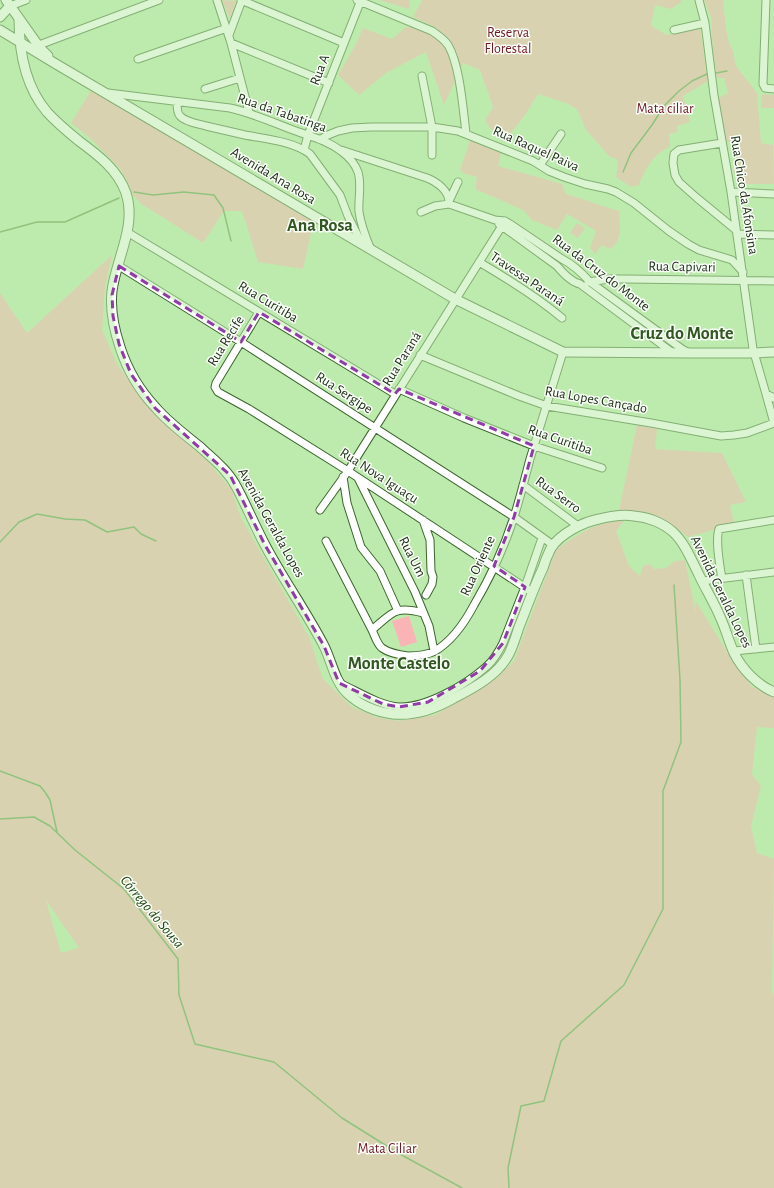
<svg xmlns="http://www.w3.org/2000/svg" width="774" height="1188" viewBox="0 0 774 1188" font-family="'Alegreya Sans',sans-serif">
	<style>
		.green { fill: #fbb4b5; fill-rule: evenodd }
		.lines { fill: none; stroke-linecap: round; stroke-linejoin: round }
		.stream { stroke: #5a9344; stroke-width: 1.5 }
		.minor-casing { stroke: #3d662e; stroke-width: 9 }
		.major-casing { stroke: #3d662e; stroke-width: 11 }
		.minor { stroke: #fff; stroke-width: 7 }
		.major { stroke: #fff; stroke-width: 9 }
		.marked { fill: none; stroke: #903ba8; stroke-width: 3; stroke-dasharray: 8 5; stroke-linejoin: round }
		.labels { text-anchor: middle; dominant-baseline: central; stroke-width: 3; stroke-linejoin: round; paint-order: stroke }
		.park-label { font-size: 14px; fill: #731725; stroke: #fafef8 }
		.street-label { font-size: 14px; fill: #203119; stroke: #fafef8 }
		.water-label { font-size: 15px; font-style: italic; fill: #1f460f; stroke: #fafef8 }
		.district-label { font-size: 18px; font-weight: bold; fill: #305820; stroke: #fafef8 }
	</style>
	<rect width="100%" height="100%" fill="#bdebad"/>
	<path class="green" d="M222 0 236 1 230 19Z
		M379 0H410L409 9Z
		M422 0H681V2L671 9 655 5 651 26 667 35 700 28 708 81 683 96 690 122 677 126V132L669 134 670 146C666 150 661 151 657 155 648 164 643 174 639 185L631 187 616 177 618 162 617 159 610 157 586 130 577 109 566 103 538 94 525 115 504 142 489 127 485 120 493 107C489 94 484 83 480 70L463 63 444 105 426 52 386 73 359 95 338 75 356 44 363 28 392 39 406 27 439 29 413 17Z
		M704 0H723L726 29 729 43 733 51 736 66 757 93 761 143 773 145 774 184H741L734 171 738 147 736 141 726 142 718 98 728 93 724 78H717L713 51 711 18Z
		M92 89 314 220 303 269 258 262 242 211H224L203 243 140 203 133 195 128 183 121 170 90 138 71 123Z
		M762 94 774 95V108H761Z
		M470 140 501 153 498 166 562 184 566 194C584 199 601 206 619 211 620 224 623 241 610 249L602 245 595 254 590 248 596 231 567 214 557 230 532 220 523 210 475 189 477 177 465 174 460 170Z
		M577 223 585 228 578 238 570 233Z
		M112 255 105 287 102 330 117 364 137 392 164 422 208 462 231 489 241 518 309 637 323 679 352 707 376 717 398 721 435 715 497 678 514 661 556 550C571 539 589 526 607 523 613 522 618 521 624 521L616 531 629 566 640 576 643 566 650 564 654 569 666 568 675 561 685 560 696 614 695 600 729 655 752 687 774 695V728L757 727 752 774 761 786 751 826 757 853 774 859 772 991 774 997V1188H0V293L27 333ZM46 900 79 948H78L61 953Z
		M637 425 657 429 655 449 722 453 746 502 730 505 734 524 688 537C670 522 641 512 619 510Z
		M409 616 417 642 401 647 392 621Z"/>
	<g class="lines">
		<path class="stream" d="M716 73 727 71
			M623 172 631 153 652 125 664 106 679 91 692 81 707 74
			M134 192 153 195 184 192 214 195 223 208 231 241
			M0 232 37 222H65L119 198
			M0 542 19 522 37 514 65 519 85 520 107 532 134 527 141 534 156 541
			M0 771 40 786 45 792 50 800 57 832
			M0 819 34 817 50 826 75 850 124 889 178 959 179 995 195 1044 274 1062 342 1118 398 1153 462 1188
			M509 1188 508 1168 521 1106 544 1101 561 1041 624 985 663 909V791L681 742 680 680 674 585"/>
		<g class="minor-casing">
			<path id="minor" d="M217 0 231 43 249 112
				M241 0 344 43
				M357 0 432 31C438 35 444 39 448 45 460 65 463 109 466 133
				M699 0 705 23 714 95 731 192 753 349 766 394
				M766 0 763 84 765 88 774 89
				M10 6 26 0
				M674 30 705 23
				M229 35 242 0
				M231 43 329 83
				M39 45 159 0
				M138 59 227 28
				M422 76 432 127V155
				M205 89 240 78
				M108 93 230 108C252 113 272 122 293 130 309 136 327 140 341 151 348 156 355 164 358 172 362 185 358 198 359 212 361 225 366 238 371 250
				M177 102C177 106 177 113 180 116 185 122 199 124 206 126 219 129 232 132 245 135 266 139 292 141 310 154L340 195 348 216 362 244
				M321 139 328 135 338 131 352 128 371 127H432L458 131 533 161 549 171 564 177 585 184 608 189 616 192 634 203 669 231 688 244 699 250 732 260 743 272
				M722 143 679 150 674 154 673 163 675 175 679 182 697 198 736 230
				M304 150 308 135 361 0
				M341 150 427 178C437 182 450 191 449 204L495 220 505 221 510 224 562 259C572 264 582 273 590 282L682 349 689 353
				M540 165 561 134
				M731 192 774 194
				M449 201 458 182
				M421 212 435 206 449 204
				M499 224 557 266C562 272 571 282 580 284L673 353
				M127 232 395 394
				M737 234 774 235
				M479 262C508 279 536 296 562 318
				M119 266 241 342 514 517 553 545
				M588 282 609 279H625L774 281
				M259 312 216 383 215 387 218 392 249 409 348 471 532 592
				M420 355 519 396 547 406 651 423 721 436 734 435 747 433 774 423
				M399 389 464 418 534 446 602 468
				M774 398 766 394 774 423
				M343 477 347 503 361 547 380 571 398 611
				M358 478 415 592 429 626 434 651
				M523 485 578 526
				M320 510 348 471 505 221
				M423 520 430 540 431 571 433 577 432 584 426 595
				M326 541 372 630
				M746 575 756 649
				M722 579C720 566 715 541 719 529L774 520
				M702 581 774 572
				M423 613C395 605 392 613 372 630 375 636 377 644 382 648 389 653 400 655 408 656 417 656 427 655 435 651 452 641 465 622 474 605 490 578 504 548 514 517 520 498 525 478 530 459 541 423 552 388 563 352
				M734 651 774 647
				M339 683C357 691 380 706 399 707 427 708 467 684 487 666 494 660 499 651 503 643L525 587 542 538"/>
		</g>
		<g class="major-casing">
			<path id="major" d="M6 0 40 48 48 56
				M0 17 10 6
				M19 19C19 52 25 86 47 112 57 123 68 132 79 141 98 155 118 170 126 193 137 226 116 259 112 291 110 309 114 329 120 347 127 369 140 391 156 408 168 422 184 434 199 446 213 459 228 470 237 488 247 507 255 526 265 545 283 579 305 610 323 644 332 661 334 681 348 694 361 706 377 712 393 714 416 716 435 709 454 698 474 688 498 675 509 654 513 646 516 636 519 627 527 607 534 587 543 568 545 561 548 554 551 548 560 534 583 522 599 519 611 516 622 514 634 516 648 517 663 523 673 532 685 543 692 561 699 575 706 590 715 604 721 619 726 630 729 642 734 653 742 669 757 685 774 692
				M0 30 56 64 455 299 563 352 690 353H754L774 352"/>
		</g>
		<use href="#minor" class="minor"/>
		<use href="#major" class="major"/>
	</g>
	<path d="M0 0H774V1188H0ZM119 266 241 342 259 312 395 394 399 389 534 446 514 517 494 566 525 587 503 643 480 671 428 702 399 707 383 704 339 683 324 646 265 545 230 475 155 408 131 374 119 344 113 316 112 295Z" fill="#bdebad" fill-opacity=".55" fill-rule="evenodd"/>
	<path class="marked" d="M119 266 241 342 259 312 395 394 399 389 534 446 514 517 494 566 525 587 503 643 480 671 428 702 399 707 383 704 339 683 324 646 265 545 230 475 155 408 131 374 119 344 113 316 112 295Z"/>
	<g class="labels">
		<g class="park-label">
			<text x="508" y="33">Reserva<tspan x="508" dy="16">Florestal</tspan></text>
			<text x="665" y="109">Mata ciliar</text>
			<text x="387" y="1149">Mata Ciliar</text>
		</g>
		<g class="street-label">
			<text transform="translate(320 70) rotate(-69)">Rua A</text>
			<text transform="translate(282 113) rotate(19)">Rua da Tabatinga</text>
			<text transform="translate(536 149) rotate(24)">Rua Raquel Paiva</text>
			<text transform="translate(273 176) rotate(31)">Avenida Ana Rosa</text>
			<text transform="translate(744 195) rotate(81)">Rua Chico da Afonsina</text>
			<text transform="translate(682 267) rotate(1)">Rua Capivari</text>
			<text transform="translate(601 273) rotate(37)">Rua da Cruz do Monte</text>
			<text transform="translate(527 279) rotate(34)">Travessa Paraná</text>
			<text transform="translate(268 302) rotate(31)">Rua Curitiba</text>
			<text transform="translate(226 341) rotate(-58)">Rua Recife</text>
			<text transform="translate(402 359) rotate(-58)">Rua Paraná</text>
			<text transform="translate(344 393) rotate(33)">Rua Sergipe</text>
			<text transform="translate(596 400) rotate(10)">Rua Lopes Cançado</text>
			<text transform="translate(560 440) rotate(19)">Rua Curitiba</text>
			<text transform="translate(379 476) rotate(33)">Rua Nova Iguaçu</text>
			<text transform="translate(558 495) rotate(36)">Rua Serro</text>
			<text transform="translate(271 523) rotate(61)">Avenida Geralda Lopes</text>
			<text transform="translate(412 557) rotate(63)">Rua Um</text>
			<text transform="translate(478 566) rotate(-65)">Rua Oriente</text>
			<text transform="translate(721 592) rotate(64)">Avenida Geralda Lopes</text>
		</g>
		<g class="water-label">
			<text transform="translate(152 912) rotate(50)">Córrego do Sousa</text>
		</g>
		<g class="district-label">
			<text x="320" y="226">Ana Rosa</text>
			<text x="682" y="334">Cruz do Monte</text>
			<text x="399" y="664">Monte Castelo</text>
		</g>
	</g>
</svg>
